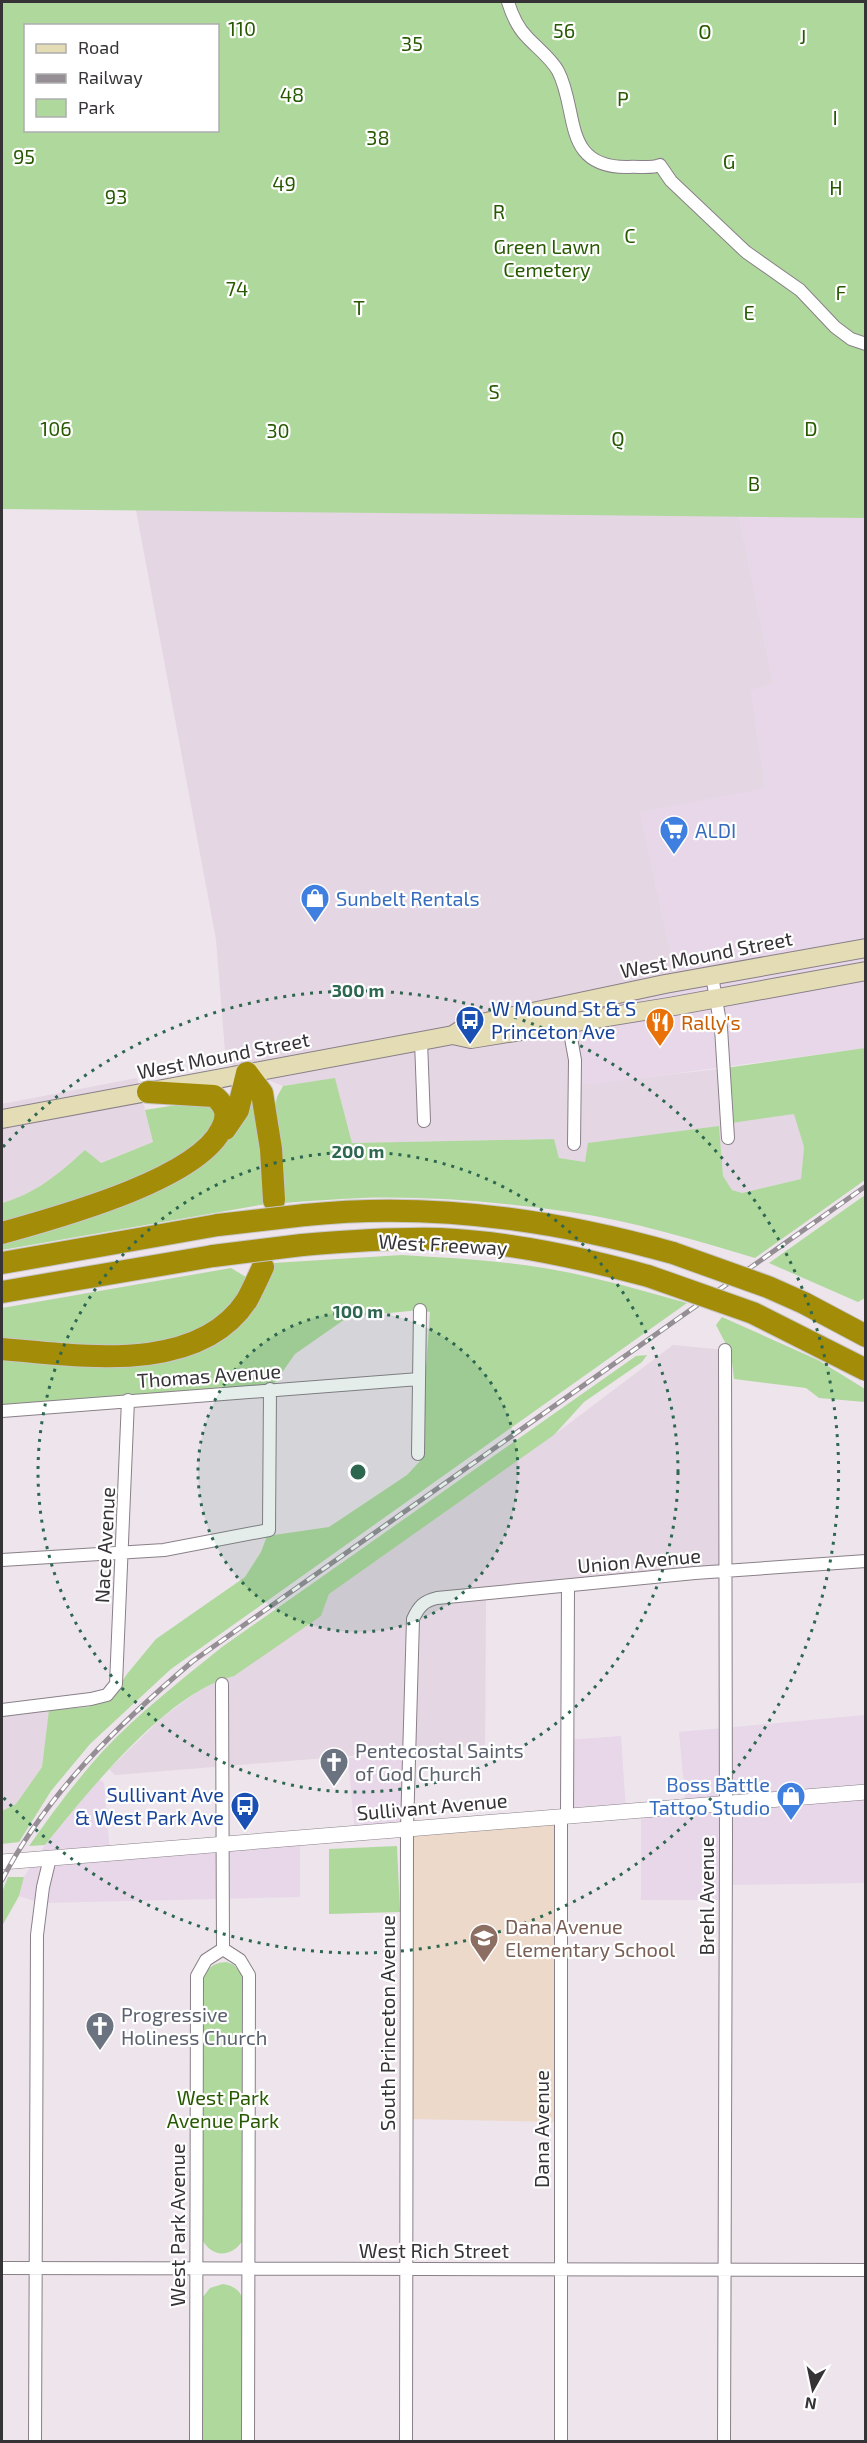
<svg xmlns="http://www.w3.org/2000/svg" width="867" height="2443" viewBox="0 0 867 2443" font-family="'Exo 2',sans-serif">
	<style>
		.commercial { fill: #e7d7e9 }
		.built { fill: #e4d6e2 }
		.education { fill: #ecd9c9 }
		.green { fill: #afd89d; fill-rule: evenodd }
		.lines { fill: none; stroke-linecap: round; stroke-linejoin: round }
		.minor-casing { stroke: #898088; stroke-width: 14 }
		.tertiary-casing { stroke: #898088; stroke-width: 16 }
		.secondary-casing { stroke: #898088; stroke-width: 20 }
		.motorway-casing { stroke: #c7c6c7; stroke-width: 24 }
		.minor { stroke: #fff; stroke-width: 12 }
		.tertiary { stroke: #fff; stroke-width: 15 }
		.secondary { stroke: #e3dcb5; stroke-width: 18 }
		.motorway { stroke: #a28c08; stroke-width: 22 }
		.rail-casing { stroke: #958f95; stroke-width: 5 }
		.rail { stroke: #fff; stroke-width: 3; stroke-dasharray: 9; stroke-linecap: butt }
		.motorway-bridge-casing { stroke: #c7c6c7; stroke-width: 24; stroke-linecap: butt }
		.motorway-bridge { stroke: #a28c08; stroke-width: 22 }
		.ring { fill: none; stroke: #2d6750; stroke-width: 3; stroke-dasharray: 3 6 }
		.labels { text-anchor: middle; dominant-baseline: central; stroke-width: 4.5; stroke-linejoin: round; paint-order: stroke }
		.park-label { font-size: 20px; fill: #275900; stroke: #fff }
		.shop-label { font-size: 20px; fill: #366cbe; stroke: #fff; text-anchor: start }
		.street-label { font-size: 20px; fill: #363336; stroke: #fff }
		.transit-label { font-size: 20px; fill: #164399; stroke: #fff; text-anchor: start }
		.food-label { font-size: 20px; fill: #c56008; stroke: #fff; text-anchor: start }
		.worship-label { font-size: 20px; fill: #5b616d; stroke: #fff; text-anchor: start }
		.education-label { font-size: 20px; fill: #785e54; stroke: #fff; text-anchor: start }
		.centre { fill: #2d6750; stroke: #fff; stroke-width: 3 }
		.ring-label { font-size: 18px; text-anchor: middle; font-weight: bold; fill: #2d6750; stroke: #fff; stroke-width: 4.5; stroke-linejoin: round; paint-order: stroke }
	</style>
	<rect width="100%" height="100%" fill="#ede4ec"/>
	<path class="commercial" d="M739 516 865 518V1048L583 1086 581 1030 675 974 640 812 765 787 751 691 773 683Z
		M865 1715V1883L726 1885V1900H641V1811L686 1807 679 1732Z
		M621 1736 626 1812 567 1816V1740Z
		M409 1752 407 1829 355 1833 348 1758Z
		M99 1779 104 1783 110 1853 300 1838V1897L41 1903 19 1896 24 1877 45 1845Z"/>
	<path class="built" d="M136 510 739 516 773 683 751 691 765 788 640 812 675 974 679 1014 581 1030 583 1085 726 1068 795 1114 804 1147 801 1179 742 1193 732 1190 723 1176 719 1126 585 1162 559 1158 554 1139 352 1143 335 1079 283 1086 226 1063 216 939Z
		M137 1078 153 1142 100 1163 85 1151 57 1176 19 1198 2 1203V1104Z
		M673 1345 725 1350 724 1572 486 1594 485 1745 115 1775 109 1769 163 1717 197 1692 222 1679 321 1616 329 1594 554 1435Z
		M50 1705 42 1767 16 1804 2 1811V1710Z"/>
	<path class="education" d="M561 1817V2122L407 2119V1829Z"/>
	<path class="green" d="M2 2H865V518L2 509ZM26 26H218V130H26Z
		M865 1048V1180L755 1258C695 1240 633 1221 570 1212 501 1202 430 1196 361 1198 335 1199 309 1201 283 1203L275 1107 277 1097 283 1086 335 1078 352 1143 554 1139 559 1158 585 1162 588 1143 719 1126 723 1176 732 1190 742 1193 801 1179 804 1147 794 1114 731 1123 726 1068Z
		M252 1097 263 1151 266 1204 2 1250V1240L214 1156 233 1134Z
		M195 1102 209 1103 220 1116 186 1154 98 1194 2 1224V1203C35 1194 60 1173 85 1150L101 1163 153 1142 145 1110Z
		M865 1195V1298L858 1302 769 1263Z
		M402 1255C449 1258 497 1260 544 1268 593 1276 640 1290 687 1303L171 1669 90 1744 51 1791 19 1842 2 1844V1811L16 1804 42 1767 49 1710 88 1707 106 1700 116 1691 127 1674 156 1639 245 1577 261 1552 267 1536 329 1527 407 1475 421 1460 425 1450V1382L430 1312 420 1310 348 1317 295 1354 274 1384 2 1407V1359L106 1366 136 1367 169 1362 208 1347 266 1284 273 1263Z
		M231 1268 251 1280 228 1311 205 1329 151 1348 2 1344V1308Z
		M722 1317 818 1360 865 1389V1402L819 1398 806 1388 734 1379 731 1354 716 1325Z
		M647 1355 642 1362 584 1402 554 1435 329 1594 321 1616 234 1676C166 1693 89 1791 45 1845L29 1846C52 1813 76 1781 103 1751 139 1713 181 1680 222 1647L636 1356Z
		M397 1846 400 1912 329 1914V1849Z
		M8 1877H24L19 1896 2 1926V1892Z
		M227 1962 234 1965 244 1977 243 2240C232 2258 211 2258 202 2239V1984C206 1969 211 1963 227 1962Z
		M223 2284C235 2286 241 2291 244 2303L243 2442H200L202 2298 210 2288Z"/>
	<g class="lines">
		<g class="minor-casing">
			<path id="minor" d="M508 2C512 15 517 27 527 37 537 48 551 58 558 71 579 111 561 168 628 167 638 166 650 169 660 165L671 181 746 252 800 290 835 327 851 339 866 344
				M712 976 721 1028 728 1138
				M567 1016 575 1060 574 1144
				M421 1041 424 1121
				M2 1411 419 1379
				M418 1454 420 1310
				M2 1560 164 1550 269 1530 270 1389
				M222 1684 223 1949
				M2 1710 91 1699 107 1695 116 1684 128 1400
				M567 1816 568 1586
				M223 1949 240 1960 249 1975 248 2442
				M2 2268 866 2270
				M35 2442 37 1935 43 1887 50 1858
				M196 2442 197 1976 206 1960 223 1949
				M406 2442 407 1829 413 1619C419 1606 424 1601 437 1598L695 1573 866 1561
				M561 2442V1817
				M724 2442 726 1837 725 1350"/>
		</g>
		<g class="tertiary-casing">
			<path id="tertiary" d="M2 1862 866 1792"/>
		</g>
		<g class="secondary-casing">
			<path id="secondary" d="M453 1035 467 1026 665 984 866 948
				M2 1119 421 1041 453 1035 471 1039 669 1007 866 971"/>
		</g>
		<g class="motorway-casing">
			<path id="motorway" d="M247 1073 262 1093 271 1149 274 1200
				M225 1129 238 1110 247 1073
				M305 1215C429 1202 553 1219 673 1253
				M2 1233C55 1218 198 1180 222 1128 229 1114 225 1105 214 1096L148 1092
				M302 1245C348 1241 394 1238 440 1239 510 1242 581 1258 648 1276
				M2 1263 218 1225
				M2 1292 213 1256
				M804 1303 866 1336
				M2 1349C77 1355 198 1376 247 1300 253 1289 258 1278 263 1267"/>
		</g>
		<use href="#minor" class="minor"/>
		<use href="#tertiary" class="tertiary"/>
		<use href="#secondary" class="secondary"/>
		<use href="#motorway" class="motorway"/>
		<g class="rail-casing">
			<path id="rail" d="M2 1880C47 1793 119 1724 193 1661L866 1186"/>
		</g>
		<use href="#rail" class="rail"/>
		<g class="motorway-bridge-casing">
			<path id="motorway-bridge" d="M218 1225 305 1215
				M673 1253 768 1287 804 1303
				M213 1256 302 1245
				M648 1276 753 1313 866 1370"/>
		</g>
		<use href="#motorway-bridge" class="motorway-bridge"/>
	</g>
	<circle cx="358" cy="1472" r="160" fill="#2d6750" fill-opacity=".12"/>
	<g class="ring">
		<circle cx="358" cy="1472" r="160"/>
		<circle cx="358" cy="1472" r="320"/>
		<path d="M3 1147A481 481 0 1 1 3 1797"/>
	</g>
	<defs>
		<g id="supermarket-pin" transform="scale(1.5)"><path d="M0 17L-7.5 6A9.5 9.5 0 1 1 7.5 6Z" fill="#3f7fe0" stroke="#fff"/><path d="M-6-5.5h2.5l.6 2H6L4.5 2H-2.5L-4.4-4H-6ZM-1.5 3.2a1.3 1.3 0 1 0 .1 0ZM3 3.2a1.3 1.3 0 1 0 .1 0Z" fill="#fff"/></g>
		<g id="shop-pin" transform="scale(1.5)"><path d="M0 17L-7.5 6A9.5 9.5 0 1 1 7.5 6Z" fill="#3f7fe0" stroke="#fff"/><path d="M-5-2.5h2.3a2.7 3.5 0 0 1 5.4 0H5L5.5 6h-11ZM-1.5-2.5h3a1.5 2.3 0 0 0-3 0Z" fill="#fff"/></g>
		<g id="bus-pin" transform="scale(1.5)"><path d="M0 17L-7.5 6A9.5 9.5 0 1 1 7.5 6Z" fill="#1a4fb4" stroke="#fff"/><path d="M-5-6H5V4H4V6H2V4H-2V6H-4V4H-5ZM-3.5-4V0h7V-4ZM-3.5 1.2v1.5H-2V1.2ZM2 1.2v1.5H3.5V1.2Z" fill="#fff"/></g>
		<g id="restaurant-pin" transform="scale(1.5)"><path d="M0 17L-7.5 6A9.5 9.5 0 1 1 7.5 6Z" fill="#e8710a" stroke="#fff"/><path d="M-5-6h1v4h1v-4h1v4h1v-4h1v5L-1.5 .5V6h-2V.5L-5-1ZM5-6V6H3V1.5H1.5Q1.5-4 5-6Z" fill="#fff"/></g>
		<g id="church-pin" transform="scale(1.5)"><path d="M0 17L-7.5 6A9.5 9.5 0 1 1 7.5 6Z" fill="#6b7280" stroke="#fff"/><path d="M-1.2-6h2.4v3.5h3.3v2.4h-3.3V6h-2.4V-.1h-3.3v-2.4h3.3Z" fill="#fff"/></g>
		<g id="school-pin" transform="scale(1.5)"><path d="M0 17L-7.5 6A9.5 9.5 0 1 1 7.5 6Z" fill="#8d6e63" stroke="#fff"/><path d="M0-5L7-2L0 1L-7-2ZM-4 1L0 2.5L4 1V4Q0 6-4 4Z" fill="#fff"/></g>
	</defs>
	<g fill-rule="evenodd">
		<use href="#supermarket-pin" x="674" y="830"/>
		<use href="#shop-pin" x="315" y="898"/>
		<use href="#bus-pin" x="470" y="1020"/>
		<use href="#restaurant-pin" x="660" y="1022"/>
		<use href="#church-pin" x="334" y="1762"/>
		<use href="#shop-pin" x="791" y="1796"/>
		<use href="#bus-pin" x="245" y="1806"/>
		<use href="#school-pin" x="484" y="1938"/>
		<use href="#church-pin" x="100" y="2026"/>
	</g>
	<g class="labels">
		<g class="park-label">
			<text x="242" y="28">110</text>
			<text x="564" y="30">56</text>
			<text x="705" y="31">O</text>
			<text x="803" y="36">J</text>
			<text x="412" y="43">35</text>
			<text x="292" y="94">48</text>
			<text x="623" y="98">P</text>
			<text x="835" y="117">I</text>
			<text x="378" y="137">38</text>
			<text x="24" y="156">95</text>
			<text x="729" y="161">G</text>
			<text x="284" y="183">49</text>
			<text x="836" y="187">H</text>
			<text x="116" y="196">93</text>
			<text x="499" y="211">R</text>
			<text x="630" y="235">C</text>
			<text x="547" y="246">Green Lawn<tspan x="547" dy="23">Cemetery</tspan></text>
			<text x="237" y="288">74</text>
			<text x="841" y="292">F</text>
			<text x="359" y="307">T</text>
			<text x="749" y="312">E</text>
			<text x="494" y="391">S</text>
			<text x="56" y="428">106</text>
			<text x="811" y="428">D</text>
			<text x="278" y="430">30</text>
			<text x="618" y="438">Q</text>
			<text x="754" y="483">B</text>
			<text x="223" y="2097">West Park<tspan x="223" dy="23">Avenue Park</tspan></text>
		</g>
		<g class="shop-label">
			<text x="695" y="830">ALDI</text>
			<text x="336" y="898">Sunbelt Rentals</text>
			<text x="770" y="1784" text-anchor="end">Boss Battle<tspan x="770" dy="23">Tattoo Studio</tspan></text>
		</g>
		<g class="street-label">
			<text transform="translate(706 954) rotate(-11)">West Mound Street</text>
			<text transform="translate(223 1055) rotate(-11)">West Mound Street</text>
			<text transform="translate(443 1244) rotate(3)">West Freeway</text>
			<text transform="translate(209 1375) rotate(-4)">Thomas Avenue</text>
			<text transform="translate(104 1545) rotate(-87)">Nace Avenue</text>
			<text transform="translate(639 1560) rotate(-5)">Union Avenue</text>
			<text transform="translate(432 1806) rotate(-5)">Sullivant Avenue</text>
			<text transform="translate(706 1896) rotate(-90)">Brehl Avenue</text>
			<text transform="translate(387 2023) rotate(-90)">South Princeton Avenue</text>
			<text transform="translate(541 2129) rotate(-90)">Dana Avenue</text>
			<text transform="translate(177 2225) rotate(-90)">West Park Avenue</text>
			<text x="434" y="2250">West Rich Street</text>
		</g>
		<g class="transit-label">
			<text x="491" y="1008">W Mound St &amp; S<tspan x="491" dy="23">Princeton Ave</tspan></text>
			<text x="224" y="1794" text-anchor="end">Sullivant Ave<tspan x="224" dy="23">&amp; West Park Ave</tspan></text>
		</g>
		<g class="food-label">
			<text x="681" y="1022">Rally's</text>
		</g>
		<g class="worship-label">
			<text x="355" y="1750">Pentecostal Saints<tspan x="355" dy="23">of God Church</tspan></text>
			<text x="121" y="2014">Progressive<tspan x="121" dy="23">Holiness Church</tspan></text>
		</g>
		<g class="education-label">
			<text x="505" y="1926">Dana Avenue<tspan x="505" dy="23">Elementary School</tspan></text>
		</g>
	</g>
	<circle cx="358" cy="1472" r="9" class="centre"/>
	<g class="ring-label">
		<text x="358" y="997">300 m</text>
		<text x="358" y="1158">200 m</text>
		<text x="358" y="1318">100 m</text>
	</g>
	<rect width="867" height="2443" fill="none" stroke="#363336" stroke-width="6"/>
	<rect x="24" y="24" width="195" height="108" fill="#ffffff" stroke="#afadaf" stroke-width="1.5"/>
	<rect x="36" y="44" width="30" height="9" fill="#e3dcb5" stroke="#afadaf" stroke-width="1.5"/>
	<text x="78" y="54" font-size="18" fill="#363336">Road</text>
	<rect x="36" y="74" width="30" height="9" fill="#958f95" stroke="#afadaf" stroke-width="1.5"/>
	<text x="78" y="84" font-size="18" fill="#363336">Railway</text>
	<rect x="36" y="99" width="30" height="18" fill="#afd89d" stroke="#afadaf" stroke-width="1.5"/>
	<text x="78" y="114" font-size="18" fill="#363336">Park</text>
	<g transform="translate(813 2389) rotate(189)" stroke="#ffffff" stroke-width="4.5" paint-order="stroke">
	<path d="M0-4.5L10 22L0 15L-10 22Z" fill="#363336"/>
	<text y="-9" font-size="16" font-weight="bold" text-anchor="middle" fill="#363336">N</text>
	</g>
</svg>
